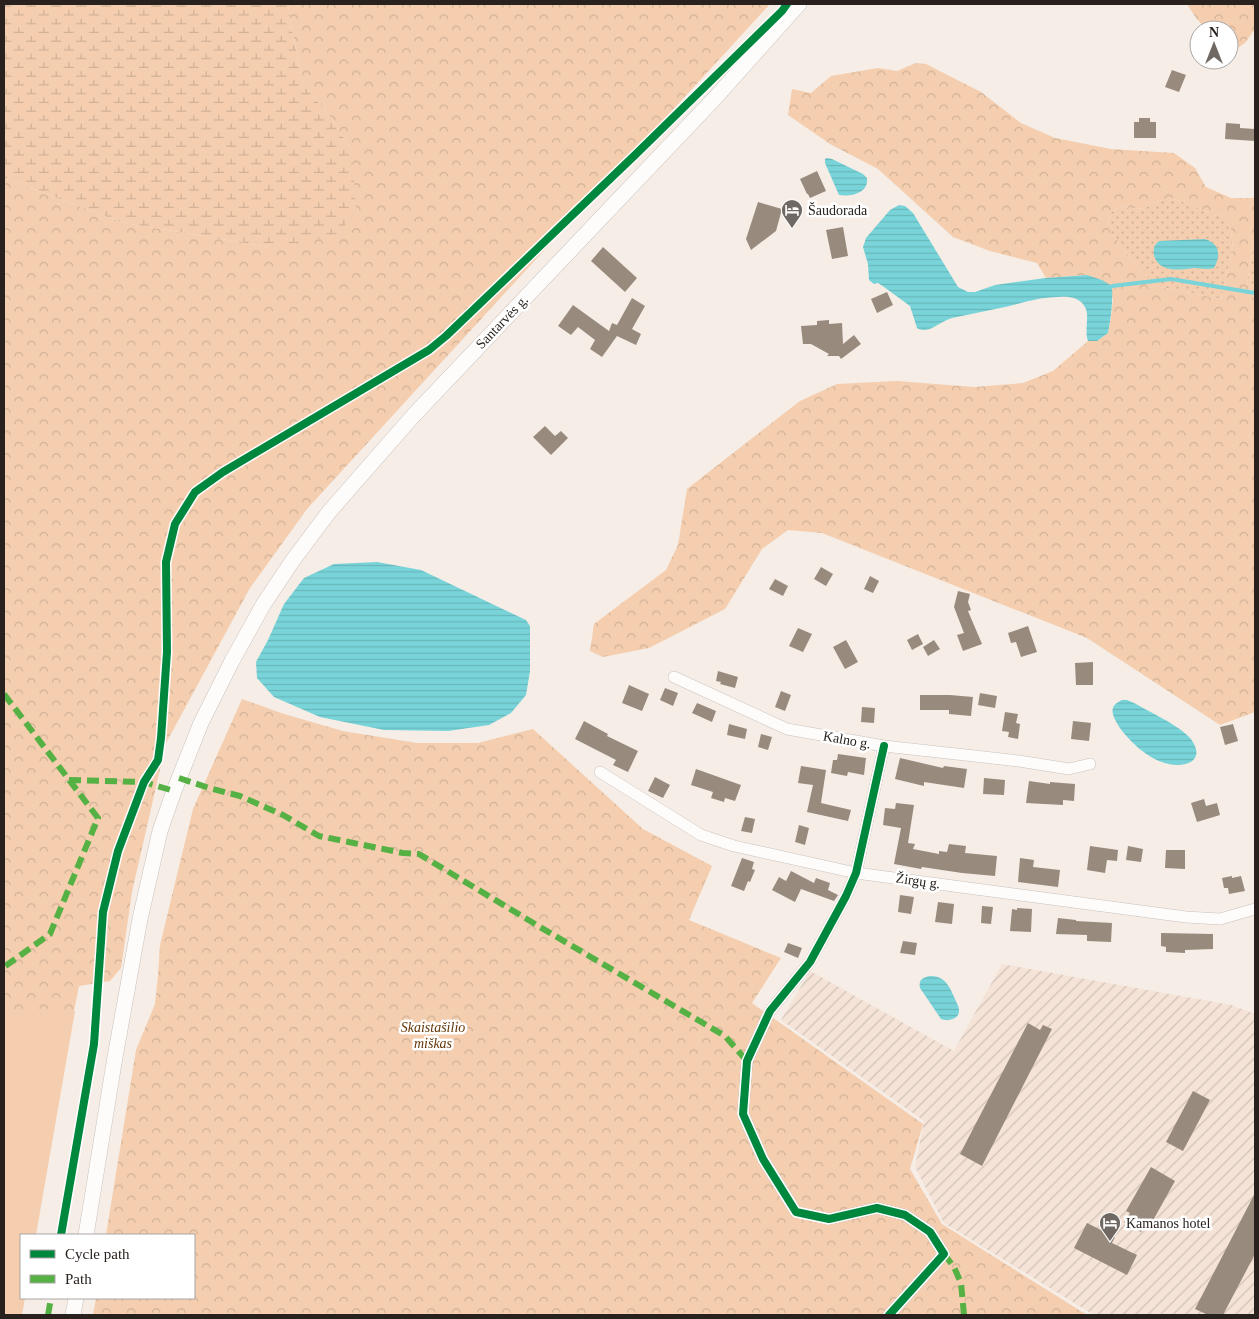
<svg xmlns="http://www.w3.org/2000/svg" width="1259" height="1319" viewBox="0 0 1259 1319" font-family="Georgia,serif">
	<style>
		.industrial { fill: url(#industrial-furrows) }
		.grass { fill: url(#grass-dots) }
		.forest { fill: url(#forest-crowns); fill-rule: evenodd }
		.wetland { fill: url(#wetland-marsh) }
		.green { fill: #f4ceaf }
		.water { fill: url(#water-rules) }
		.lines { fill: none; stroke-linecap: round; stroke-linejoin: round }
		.stream { stroke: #78d4d9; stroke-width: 4 }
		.building { fill: #988b7e }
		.street-casing { stroke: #c8c1bc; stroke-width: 12 }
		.secondary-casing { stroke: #c8c1bc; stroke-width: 16 }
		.street { stroke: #fefcfb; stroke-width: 11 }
		.secondary { stroke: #fefcfb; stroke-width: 15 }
		.quiet { stroke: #56b145; stroke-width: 6; stroke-dasharray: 12 6; stroke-linecap: butt }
		.cycleway-casing { stroke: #fff; stroke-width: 11 }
		.cycleway { stroke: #00873e; stroke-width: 8 }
		.labels { text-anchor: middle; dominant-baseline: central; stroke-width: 5; stroke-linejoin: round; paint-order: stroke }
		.poi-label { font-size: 14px; fill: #28211d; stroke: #fff; text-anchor: start }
		.street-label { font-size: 14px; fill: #28211d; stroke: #fff }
		.park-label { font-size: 14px; font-style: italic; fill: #653707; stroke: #fff }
	</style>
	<defs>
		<pattern id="industrial-furrows" width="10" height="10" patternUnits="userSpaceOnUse" patternTransform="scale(1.25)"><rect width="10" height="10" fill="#f4e3d6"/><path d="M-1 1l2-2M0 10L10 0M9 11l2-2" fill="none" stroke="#d1c2b7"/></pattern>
		<pattern id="grass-dots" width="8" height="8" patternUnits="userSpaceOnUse" patternTransform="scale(1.25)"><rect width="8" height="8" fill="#f4ceaf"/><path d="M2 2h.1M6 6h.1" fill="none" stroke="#d1b196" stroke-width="1.8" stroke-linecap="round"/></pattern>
		<pattern id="forest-crowns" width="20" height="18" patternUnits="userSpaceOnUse" patternTransform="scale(1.25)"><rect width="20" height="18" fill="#f4ceaf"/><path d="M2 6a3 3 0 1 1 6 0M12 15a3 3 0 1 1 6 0" fill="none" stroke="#d1b196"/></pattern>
		<pattern id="wetland-marsh" width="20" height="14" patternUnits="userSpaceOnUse" patternTransform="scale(1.25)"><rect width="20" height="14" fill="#f4ceaf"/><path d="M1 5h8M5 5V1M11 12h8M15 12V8" fill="none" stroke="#d1b196"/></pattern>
		<pattern id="water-rules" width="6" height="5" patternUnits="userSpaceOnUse" patternTransform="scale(1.25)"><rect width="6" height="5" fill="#78d4d9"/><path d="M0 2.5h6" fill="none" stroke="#68b6ba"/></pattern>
	</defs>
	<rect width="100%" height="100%" fill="#f6ede6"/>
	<path class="industrial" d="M1002 964 1231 1005 1255 1014V1315H1094L944 1223 915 1167 924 1121 781 1020 810 971 954 1051Z"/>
	<path class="grass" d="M1172 198 1220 216 1231 229 1233 249 1221 299 1155 286 1129 256 1108 228 1109 213 1121 207 1143 209 1155 202Z
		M1255 238V300L1254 299 1247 283Z"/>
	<path class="forest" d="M288 4H770L307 509 250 588 166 743 132 892 121 968 110 981 79 986 29 1235H21L4 1273V178L124 223 269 247 352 151 331 118 303 84 292 30Z
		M1187 4H1255V29L1245 43 1239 47 1229 49V30H1207L1196 18Z
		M916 63 926 64 981 92 1021 123 1055 138 1111 149 1174 153 1195 168 1206 187 1231 198H1255V238L1247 283 1254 299 1255 300V712L1220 725 1087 638 822 533 788 530 762 549 725 609 649 648 603 657 590 651 594 624 666 570 678 545 687 489 800 401 837 384 897 381 974 387 1023 383 1053 371 1088 341H1097L1108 333 1111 317 1113 298 1087 275 1046 278 1037 263 990 251 953 237 878 169 830 144 788 115 792 89 811 93 831 76 878 68 897 71ZM1172 198 1220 216 1231 229 1233 249 1221 299 1155 286 1129 256 1108 228 1109 213 1121 207 1143 209 1155 202Z
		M242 699 284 714 343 731 417 743H478L533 729 643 829 712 866 689 920 781 958 752 1003 923 1124 910 1169 942 1224 1087 1315H93L96 1298H194V1235H106L136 1050 155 1004 158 975 160 945 193 809Z"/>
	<path class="wetland" d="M4 4H288L292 30 303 84 331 118 352 151 356 210 337 236 269 247 124 223 4 178Z"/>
	<path class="green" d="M75 1011 36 1235H21V1298H25L22 1315H4V1014Z"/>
	<path class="water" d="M827 158 832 159 863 174 867 178C869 193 851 197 839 195L825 163V159Z
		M899 205 905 206 913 213 958 287 968 292H975L995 285 1046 278 1087 275 1102 280 1112 286C1113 302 1111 317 1108 333L1097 341H1088C1084 330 1090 316 1085 307 1080 297 1067 296 1058 297 1040 297 1022 303 1005 307 987 311 970 314 952 318 940 321 929 335 917 328L910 306 884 287 878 283 874 284 869 280 868 264 863 247 866 238 890 210Z
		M1205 239C1220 244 1221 255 1214 268 1207 270 1201 268 1194 268 1181 270 1158 273 1154 255 1153 249 1154 245 1159 241Z
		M377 562 421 570 526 620 530 626V671L526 695 511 713 489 725 448 731 384 730 320 717 274 697 257 678 256 662 268 640 284 604 304 578 334 564Z
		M1122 700H1127L1134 703C1148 711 1180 726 1190 738 1209 762 1182 770 1162 762 1146 757 1127 739 1118 725 1112 715 1108 706 1122 700Z
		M931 976C945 976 950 987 955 999 956 1002 959 1006 959 1010 960 1019 948 1022 941 1019L920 988C918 979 924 977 931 976Z"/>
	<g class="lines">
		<path class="stream" d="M1112 286 1171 279 1255 293"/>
	</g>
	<path class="building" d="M1172 70 1186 75 1179 92 1165 87Z
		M1139 118H1150V122H1156V138H1134V122H1139Z
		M1226 123 1240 124V128L1255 129V141L1225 139Z
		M817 171 826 191 810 198 808 194H807L800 179Z
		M758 202 782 209 776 231 751 250 746 239Z
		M843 227 848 256 832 259 826 230Z
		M603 247 637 278 625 292 591 261Z
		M887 292 893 305 877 313 871 299Z
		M632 298 645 306 632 329 641 334 636 345 617 336 602 357 590 349 595 340 578 327 571 335 558 326 573 305 609 331 612 323 617 325Z
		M829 320V324L842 323 843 344 854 335 861 344 841 359 839 356H827L829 354 811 344H803L801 326 817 325V321Z
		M545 426 555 436 561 431 568 438 551 455 533 437Z
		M821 567 833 574 826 586 814 579Z
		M870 576 879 581 873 593 864 589Z
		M775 579 788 586 783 596 769 589Z
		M958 591 970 594 968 602 971 610 968 611 982 644 963 651 957 635 964 633 954 607Z
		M1028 626 1037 652 1021 657 1016 642 1011 643 1008 633Z
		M798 628 812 634 803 652 789 646Z
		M918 634 923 644 912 650 907 640Z
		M846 640 858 662 845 669 833 647Z
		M934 640 940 649 928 656 923 647Z
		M1093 662V685H1076L1075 663Z
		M718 671 738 677 735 688 720 684 721 682 716 681Z
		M629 685 649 694 642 711 622 703Z
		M665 688 678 693 673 706 660 700Z
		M781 691 791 695 785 711 775 707Z
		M980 693 997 696 995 708 978 705Z
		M920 695H950L973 697 971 716 949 714V710H920Z
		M697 703 716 711 712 722 692 713Z
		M862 707 875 708 874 723 861 722Z
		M1005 712 1018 714 1016 723 1020 724 1018 739 1008 737 1009 732 1002 731Z
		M584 721 608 734 607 736 638 751 628 772 613 765 616 760 575 739Z
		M1073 721 1091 723 1089 741 1071 739Z
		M729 724 747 729 745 739 727 735Z
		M1233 724 1238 741 1225 745 1220 727Z
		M761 734 772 737 768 750 758 747Z
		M838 754 866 758 864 775 848 772 847 776 831 773 833 760H837Z
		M900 758 943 768 944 766 967 769 964 788 924 782V786L895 779Z
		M801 766 826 770 821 803 851 810 848 821 807 812 813 785 798 783Z
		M696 769 741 785 735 801 725 798 724 802 711 798 713 792 691 785Z
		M655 777 670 785 663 798 648 791Z
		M984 778 1005 780 1004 795 983 794Z
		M1029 781 1050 784V782L1075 784 1074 801 1063 800V805L1026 803Z
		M1204 799 1206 806 1217 803 1220 815 1197 822 1191 803Z
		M896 803 914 805 908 843 915 844 913 849 939 854V851L947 852 949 844 966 846 965 853 997 856 995 876 962 873 922 867 921 869 894 864 901 828 883 825 885 808 895 809Z
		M745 817 755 819 752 833 741 831Z
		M799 825 809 828 805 845 795 842Z
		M1090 846 1118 850 1117 861 1107 860 1105 873 1087 870Z
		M1128 846 1143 849 1141 862 1126 860Z
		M1166 850H1185V869L1165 868Z
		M742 858 754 862 752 869 755 870 750 882 748 881 744 891 731 886Z
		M1020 858 1034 860 1033 867 1060 870 1058 887 1018 882Z
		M791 871 814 883 816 878 830 883 828 890 838 895 834 901 801 889 795 902 772 890 779 877 786 881Z
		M1232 876V878L1241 876 1245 891 1229 894 1228 888H1224L1222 878Z
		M900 895 914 897 911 914 898 912Z
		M938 902 954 904 952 924 935 922Z
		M982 906 993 907 991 924 981 923Z
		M1017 908 1032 909 1031 932 1010 931 1012 909 1017 910Z
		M1058 918 1076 920V921L1112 923 1111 942 1087 941V935L1056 934Z
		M1161 933 1213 934V949L1185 950V953L1166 952V947L1161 946Z
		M903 941 917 943 915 955 900 953Z
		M788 943 802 948 798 958 784 952Z
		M1028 1023 1040 1030 1043 1025 1052 1029 982 1166 960 1154Z
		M1193 1091 1210 1100 1183 1151 1166 1142Z
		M1151 1167 1175 1181 1151 1224 1147 1222 1141 1232 1124 1222 1130 1213 1126 1211Z
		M1255 1193V1254L1223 1315H1208L1195 1309Z
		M1087 1223 1115 1237 1112 1243 1137 1255 1127 1275 1074 1248Z"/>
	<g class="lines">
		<g class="street-casing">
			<path id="street" d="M674 677 787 729 884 746 1019 761 1069 769 1090 764
				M884 746 856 873 846 896 810 962 770 1011 747 1061 743 1114 763 1159 796 1212 829 1219 877 1208 905 1215 930 1232 944 1254 889 1315
				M600 772 701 835 734 846 856 873 1186 917 1220 919 1255 909"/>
		</g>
		<g class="secondary-casing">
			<path id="secondary" d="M86 1235 115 1057 140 919 160 831 174 791 201 723 232 661 263 605 293 560 329 512 413 416 715 98 799 4
				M73 1315 76 1298"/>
		</g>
		<use href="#street" class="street"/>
		<use href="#secondary" class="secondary"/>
		<path class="quiet" d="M4 694 98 818 50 934 4 967
			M179 778 209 788 240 796 283 815 319 836 403 853 419 854 540 927 725 1036 747 1061
			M69 780 144 782 174 791
			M944 1254 954 1267 961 1283 964 1315
			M48 1315 51 1298"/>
		<g class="cycleway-casing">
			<path id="cycleway" d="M884 746 856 873 846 896 810 962 770 1011 747 1061 743 1114 763 1159 796 1212 829 1219 877 1208 905 1215 930 1232 944 1254 889 1315
				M61 1235 94 1044 103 912 118 851 144 782 158 760 161 738 167 652 166 562 175 524 195 492 223 472 429 350 446 336 635 155 782 11 787 4"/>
		</g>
		<use href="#cycleway" class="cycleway"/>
	</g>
	<defs>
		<g id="hotel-pin" transform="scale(1.125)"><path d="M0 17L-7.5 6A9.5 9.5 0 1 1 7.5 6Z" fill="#706863" stroke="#fff"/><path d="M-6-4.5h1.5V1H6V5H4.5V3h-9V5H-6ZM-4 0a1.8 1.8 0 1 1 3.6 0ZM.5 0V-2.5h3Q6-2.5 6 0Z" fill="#fff"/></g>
	</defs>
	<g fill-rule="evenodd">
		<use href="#hotel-pin" x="792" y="210"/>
		<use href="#hotel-pin" x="1110" y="1223"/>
	</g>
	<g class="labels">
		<g class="poi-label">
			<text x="808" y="210">Šaudorada</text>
			<text x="1126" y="1223">Kamanos hotel</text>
		</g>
		<g class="street-label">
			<text transform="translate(502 322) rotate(-46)">Santarvės g.</text>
			<text transform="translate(847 740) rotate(10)">Kalno g.</text>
			<text transform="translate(918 881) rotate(8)">Žirgų g.</text>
		</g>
		<g class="park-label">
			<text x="433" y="1027">Skaistašilio<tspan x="433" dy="16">miškas</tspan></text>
		</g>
	</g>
	<rect width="1259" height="1319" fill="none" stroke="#28211d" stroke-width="10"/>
	<rect x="20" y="1234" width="175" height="65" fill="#ffffff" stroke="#a9a6a5"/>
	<rect x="30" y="1250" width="25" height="8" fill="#00873e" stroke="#a9a6a5"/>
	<text x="65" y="1259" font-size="15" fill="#28211d">Cycle path</text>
	<rect x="30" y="1275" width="25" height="8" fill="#56b145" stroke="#a9a6a5"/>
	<text x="65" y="1284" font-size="15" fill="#28211d">Path</text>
	<g transform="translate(1214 45)"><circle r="24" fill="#ffffff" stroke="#a9a6a5"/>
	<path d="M0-4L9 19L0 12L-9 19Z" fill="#706863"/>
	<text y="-8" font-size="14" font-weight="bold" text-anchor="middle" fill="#28211d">N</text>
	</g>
</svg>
